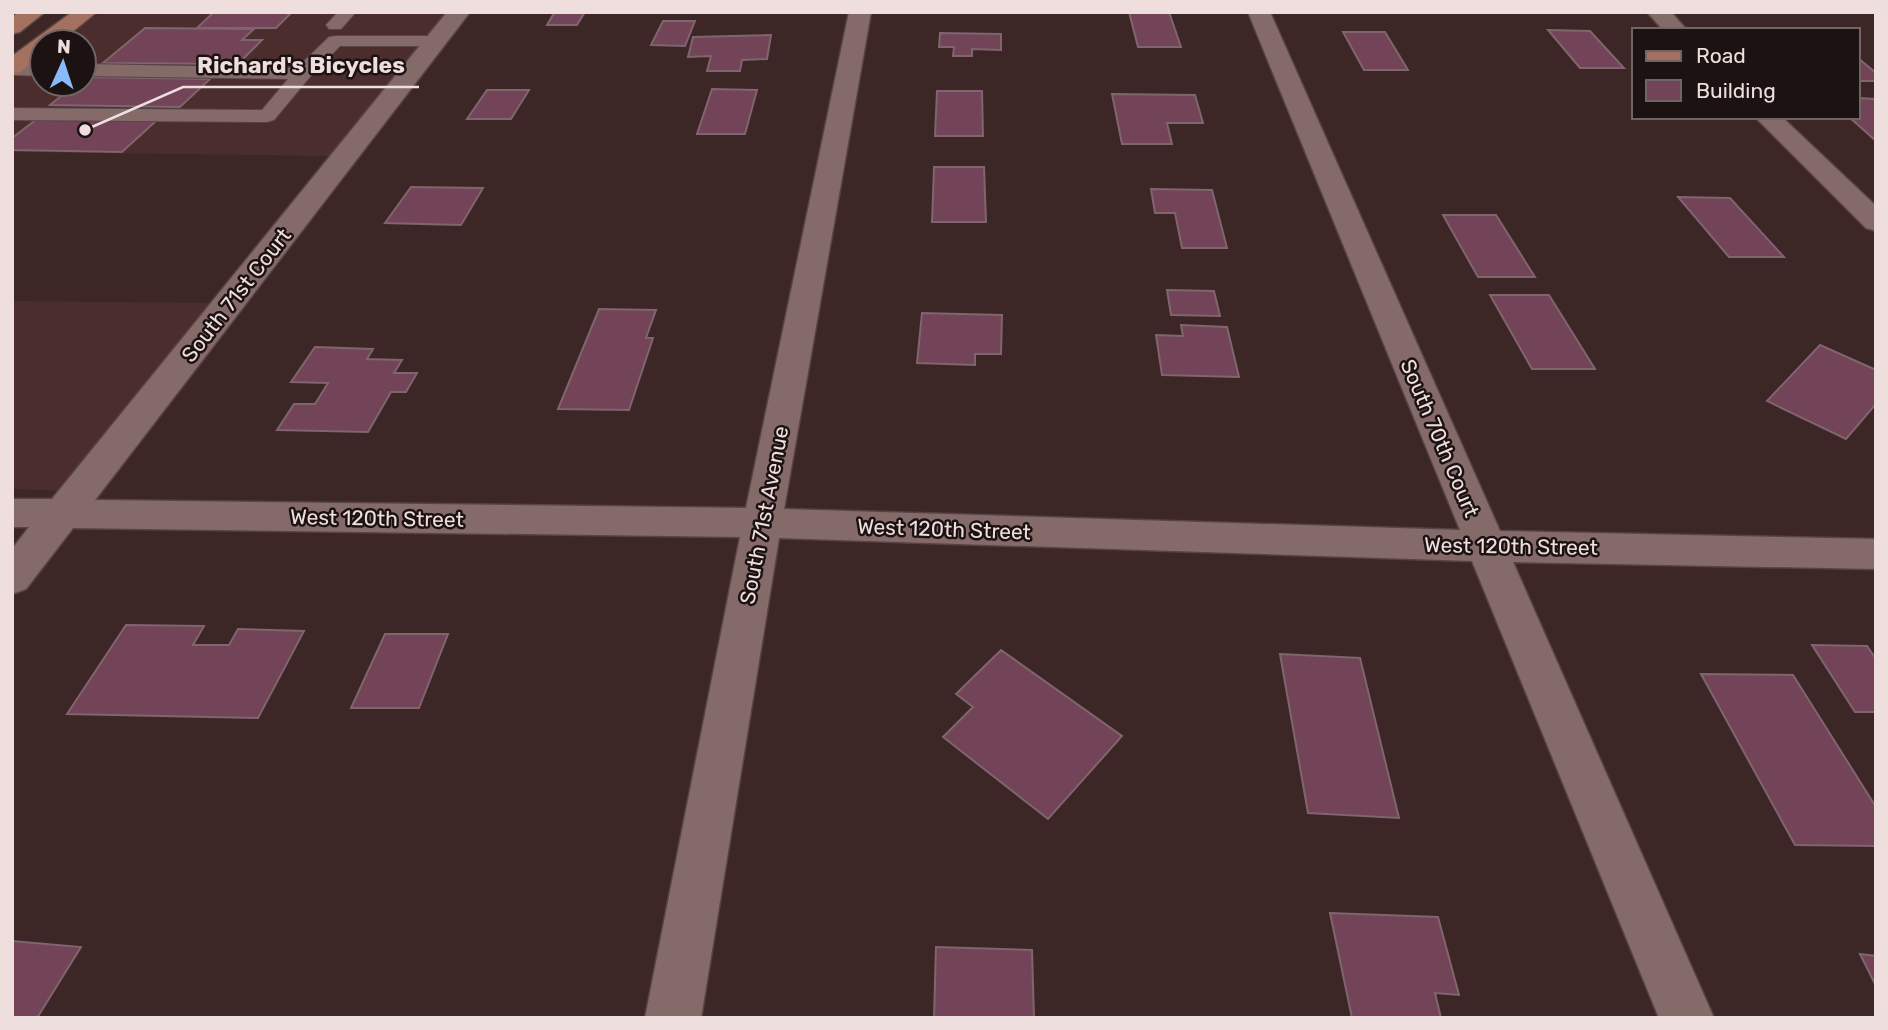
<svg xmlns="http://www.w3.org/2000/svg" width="1888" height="1030" viewBox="0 0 1888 1030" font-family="Rubik,sans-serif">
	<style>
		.built { fill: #4b2d2e }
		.building { fill: #734457; stroke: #7e656e; stroke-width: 2 }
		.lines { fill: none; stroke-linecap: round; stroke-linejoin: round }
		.lane-casing { stroke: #584445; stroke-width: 2 }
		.street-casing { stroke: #584445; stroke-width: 3 }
		.primary-casing { stroke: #584445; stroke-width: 3 }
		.lane { fill: #856a6a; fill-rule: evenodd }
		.street { fill: #856a6a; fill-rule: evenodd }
		.primary { fill: #a4705f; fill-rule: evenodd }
		.labels { text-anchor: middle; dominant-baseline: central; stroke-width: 5; stroke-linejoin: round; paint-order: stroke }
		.street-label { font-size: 21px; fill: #eedede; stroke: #1d1212 }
		.leader { fill: none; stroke: #eedede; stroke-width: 2.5 }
		.callout-dot { fill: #eedede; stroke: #1d1212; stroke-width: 2.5 }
		.callout-label { font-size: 23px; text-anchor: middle; font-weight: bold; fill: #eedede; stroke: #1d1212; stroke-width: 5; stroke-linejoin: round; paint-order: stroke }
	</style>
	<rect width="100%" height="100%" fill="#3d2626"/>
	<path class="built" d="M101 12H446L330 156 12 152V78L42 56V84H84V42H61Z
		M12 301 210 303 60 491 12 489Z"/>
	<path class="building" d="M214 12H292L276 28H197Z
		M585 12 577 25H547L554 13H532Z
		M1129 12H1169L1181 47H1138Z
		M663 21H695L685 46 651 45Z
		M145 28 254 29 242 40H262L238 64 103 63Z
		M1548 30 1590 31 1624 68H1580Z
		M1343 32H1385L1408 70H1364Z
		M940 33 1001 34V50L972 49V56H953L954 47H939Z
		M771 35 767 59 742 60 740 71H707L711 56 688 57 693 37Z
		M1858 58 1876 73V81H1858Z
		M84 77 210 79 180 107 50 105 76 84H84Z
		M712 89 757 90 745 134H697Z
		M487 90H529L511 119H467Z
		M937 91H982L983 136H935Z
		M1112 94 1195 95 1203 123H1167L1172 144H1122Z
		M1858 98 1876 99V141L1849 117H1858Z
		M37 119 156 121 122 152 12 150V138Z
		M934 167H984L986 222H932Z
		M411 187 483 188 461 225 385 223Z
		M1151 189 1212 190 1227 248H1182L1175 213H1155Z
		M1678 197 1730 198 1784 257H1729Z
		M1443 215H1496L1535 277H1478Z
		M1167 290 1214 291 1220 316 1171 315Z
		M1490 295H1549L1595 369H1532Z
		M599 309 656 310 646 338H653L629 410 558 409Z
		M922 313 1002 315 1001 354H975V365L917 363Z
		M1181 325 1227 327 1239 377 1162 375 1156 335 1183 336Z
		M1820 345 1876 370V404L1846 439 1767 401Z
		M315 347 373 349 367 359 402 360 394 373H417L406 392H391L368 432 277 430 294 404H315L328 383 291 382Z
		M126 625 204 626 193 645H229L238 629 304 631 258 718 67 714Z
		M385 634H448L419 708H351Z
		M1812 645 1867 646 1876 659V712H1855Z
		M1001 650 1122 736 1048 819 943 737 973 707 956 694Z
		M1280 654 1360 658 1399 818 1308 813Z
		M1701 674 1793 675 1876 807V846L1795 845Z
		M1330 913 1438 917 1459 995 1435 993 1441 1018H1352Z
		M12 941 81 947 37 1018H12Z
		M936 947 1032 950 1034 1018H934Z
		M1860 954 1876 956V986Z"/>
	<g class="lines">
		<g class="lane-casing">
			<path id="lane" d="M338 12H356L341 29H329L326 25Z
				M335 36H437L446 41 437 46H340L309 78 274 120 267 122 12 120V108L262 110 288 79 84 76V64L297 68 329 37Z
				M12 64H42V76L12 75Z"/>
		</g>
		<g class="street-casing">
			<path id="street" d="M447 12H470L95 500 746 508 849 12H871L784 509 1460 530 1248 12H1270L1500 531 1876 539V569L1513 562 1714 1018H1659L1472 561 779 538 701 1018H645L740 537 73 528 26 589 12 594V549L29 527H12V499H52Z
				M1647 12H1671L1687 30H1663Z
				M1755 117H1782L1876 206V231L1866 228Z"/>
		</g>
		<g class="primary-casing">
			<path id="primary" d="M19 12H45L20 32 12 34V17Z
				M72 12H97L60 42H42V56L20 72 12 74V56Z"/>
		</g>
		<use href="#lane" class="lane"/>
		<use href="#street" class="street"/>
		<use href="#primary" class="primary"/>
	</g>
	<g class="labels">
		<g class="street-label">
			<text transform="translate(236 295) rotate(-52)">South 71st Court</text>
			<text transform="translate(1440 438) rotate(67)">South 70th Court</text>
			<text transform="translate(764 515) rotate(-79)">South 71st Avenue</text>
			<text transform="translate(377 518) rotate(1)">West 120th Street</text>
			<text transform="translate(944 529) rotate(2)">West 120th Street</text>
			<text transform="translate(1511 546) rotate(1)">West 120th Street</text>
		</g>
	</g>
	<path class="leader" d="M85 130L183 87H419"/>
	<circle class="callout-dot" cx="85" cy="130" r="7"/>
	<g class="callout-label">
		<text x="301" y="73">Richard's Bicycles</text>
	</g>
	<rect width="1888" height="1030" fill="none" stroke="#eedede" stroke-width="28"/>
	<rect x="1632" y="28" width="228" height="91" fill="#1d1212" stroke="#716464" stroke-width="2"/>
	<rect x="1646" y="51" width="35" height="10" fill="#a4705f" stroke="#716464" stroke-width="2"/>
	<text x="1696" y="63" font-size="21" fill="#eedede">Road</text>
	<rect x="1646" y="80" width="35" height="21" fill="#734457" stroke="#716464" stroke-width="2"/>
	<text x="1696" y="98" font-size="21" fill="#eedede">Building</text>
	<g transform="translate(63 63) rotate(3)"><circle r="33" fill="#1d1212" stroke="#716464" stroke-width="2"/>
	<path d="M0-5L12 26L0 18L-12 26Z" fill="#89bafc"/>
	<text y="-10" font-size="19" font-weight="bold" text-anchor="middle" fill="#eedede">N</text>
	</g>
</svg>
